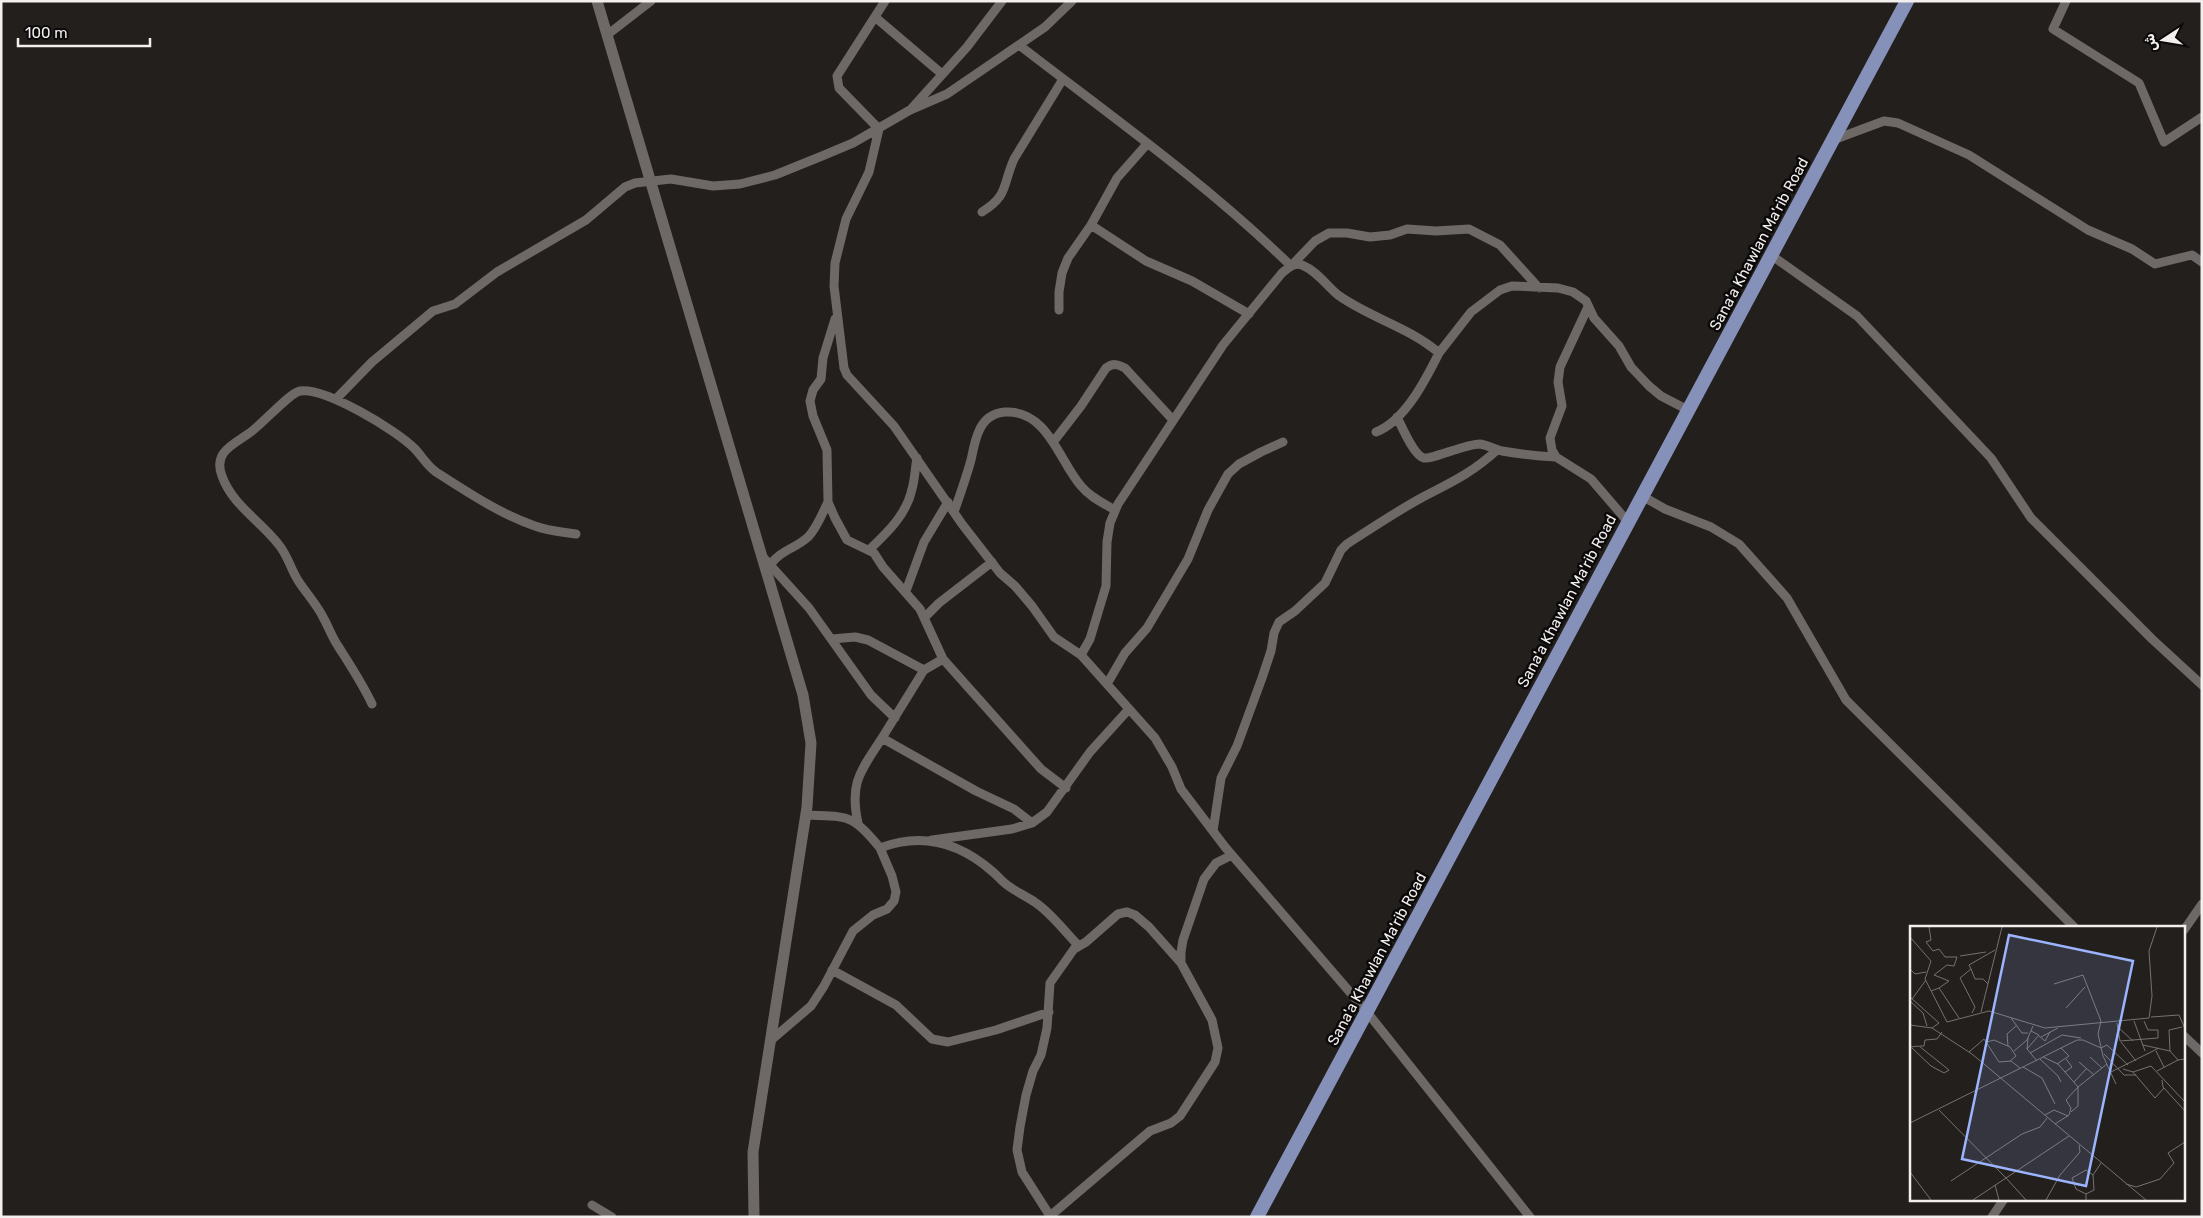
<svg xmlns="http://www.w3.org/2000/svg" width="2203" height="1218" viewBox="0 0 2203 1218" font-family="Rubik,Cairo,sans-serif">
	<style>
		.lines { fill: none; stroke-linecap: round; stroke-linejoin: round }
		.minor { stroke: #6e6967; stroke-width: 9 }
		.tertiary { stroke: #6e6967; stroke-width: 11 }
		.primary { stroke: #8591b9; stroke-width: 14 }
		.labels { text-anchor: middle; dominant-baseline: central; stroke-width: 5; stroke-linejoin: round; paint-order: stroke }
		.street-label { font-size: 15px; fill: #f2efee; stroke: #0b0909 }
		.inset-road { fill: none; stroke: #767271; stroke-width: 1 }
		.view { fill: #9bb4fd; fill-opacity: 0.15; stroke: #9bb4fd; stroke-width: 2.5 }
		.inset-edge { fill: none; stroke: #f2efee; stroke-width: 2.5 }
	</style>
	<rect width="100%" height="100%" fill="#231f1d"/>
	<g class="lines">
		<path class="minor" d="M885 1 837 76 839 88 879 129 869 172 846 219 835 263 834 286 844 368 847 375 894 426 962 524 1000 573 1015 586 1032 606 1054 637 1081 655
			M2066 1 2053 29 2139 83 2164 142 2202 117
			M875 17 942 74
			M607 35 651 1
			M1019 45C1111 116 1207 184 1291 266L1315 241 1329 233H1347L1370 237 1390 235 1407 229 1436 231 1469 229 1500 245 1539 288
			M912 108 967 47 1002 1
			M1833 140 1884 121 1898 123 1969 155 2088 230 2132 249 2155 264 2192 255 2202 262
			M982 212C1009 195 1002 186 1014 159L1063 79
			M1091 225 1146 261 1192 281 1249 314
			M1771 255 1857 316 1991 458 2031 518 2152 639 2202 685
			M1588 307 1560 367 1558 382 1562 406 1550 438 1552 450 1556 457 1591 479 1628 522
			M1059 310V292L1062 273 1068 258 1091 225 1117 178 1147 144
			M835 319 823 358 821 379 813 390 810 401 813 416 827 450 828 502 835 518 847 540 874 553 883 567 920 609 943 659 1041 769 1066 788
			M336 399 372 362 433 311 455 304 497 272 586 220 625 187 635 183 671 179 713 186 740 184 775 175 822 156 853 143 910 110 947 94 1045 27 1072 1
			M1397 417C1402 427 1414 456 1424 458 1430 460 1466 444 1480 444 1487 445 1495 449 1502 451 1520 454 1537 456 1556 457
			M1376 432C1405 421 1426 379 1439 353
			M1054 441 1081 406 1106 368C1113 363 1117 364 1125 368L1173 420
			M1642 496 1665 509 1711 527 1739 544 1787 598 1846 700 2074 927
			M954 512C960 495 966 478 971 460 973 451 975 439 979 431 984 419 993 413 1005 412 1048 410 1059 461 1081 486 1090 497 1103 503 1115 510
			M869 550C887 533 907 514 912 489 915 479 915 468 917 458
			M762 556 809 608 871 695 895 718
			M770 565C782 549 795 549 808 537 817 528 822 514 828 502
			M906 591 924 542 948 502
			M924 618 939 603 992 562
			M832 639 855 637 868 640 924 670 882 738
			M924 670 943 659
			M1107 684 1125 653 1147 628 1172 586 1188 559 1208 510 1228 474 1239 464 1261 452 1283 442
			M372 704C362 683 350 665 338 646 332 637 329 628 324 619 318 606 307 594 299 582 291 570 288 556 279 545 262 522 232 505 222 476 213 453 232 445 248 434 261 426 289 393 300 391 325 387 396 430 414 448 422 456 426 465 436 472 467 492 500 514 535 526 548 531 563 532 576 534
			M806 815C848 817 852 813 880 848 922 832 960 843 993 872 999 877 1003 883 1010 887 1018 893 1028 897 1036 903 1052 914 1065 932 1079 946
			M858 823C849 782 861 771 882 738L976 791 1014 809 1032 823
			M1213 831 1221 778 1237 746 1262 678 1271 651 1274 633 1279 622 1295 611 1325 583 1341 550 1347 544C1372 528 1397 511 1423 497 1452 482 1472 473 1497 450
			M932 840 1012 829 1032 823 1047 812 1090 752 1129 709
			M2184 930 2202 904
			M832 970 896 1005 932 1039 948 1042 996 1030 1049 1012
			M2184 1036 2202 1053
			M770 1041 811 1006 824 986 853 931 873 915 887 909 894 901 896 892 892 876 880 848
			M592 1205 612 1217
			M1050 1216 1022 1172 1017 1150 1020 1127 1026 1095 1033 1071 1041 1055 1047 1028 1050 983 1074 949 1086 942 1118 914 1127 912 1135 915 1149 927 1181 963
			M1049 1217 1150 1131 1171 1123 1180 1116 1215 1062 1218 1048 1212 1020 1181 963V952L1183 940 1204 879 1216 863 1232 855
			M1530 1217 1367 1012 1225 847 1181 789 1172 767 1155 738 1081 655 1090 639 1106 586 1107 542 1110 523 1118 504 1223 345 1282 273C1288 268 1294 262 1302 265 1317 271 1327 286 1338 295 1370 318 1409 327 1439 353L1471 312 1500 290 1512 286 1558 288 1573 292 1586 301 1594 318 1619 346 1631 367 1649 386 1661 396 1688 410
			M1992 1217 2004 1199"/>
		<path class="tertiary" d="M597 1 803 695 811 743 807 807 753 1152 754 1217"/>
		<path class="primary" d="M1257 1217 1907 1"/>
	</g>
	<g class="labels">
		<g class="street-label">
			<text transform="translate(1759 244) rotate(-62)">Sana'a Khawlan Ma'rib Road</text>
			<text transform="translate(1567 601) rotate(-62)">Sana'a Khawlan Ma'rib Road</text>
			<text transform="translate(1377 959) rotate(-62)">Sana'a Khawlan Ma'rib Road</text>
		</g>
	</g>
	<g transform="translate(1910 926)">
		<rect width="275" height="275" fill="#231f1d"/>
		<path class="inset-road" d="M19 1 21 14 16 16 23 25 29 23 35 31H47L44 40 37 39 24 49 39 55 29 62M0 11 21 35 15 53 37 96 79 85 135 102 239 92 242 70 239 25 247 1M50 30 76 26M0 43 5 48 16 46M61 43 59 39 85 24M144 58 173 49 191 95 188 108 193 130 206 158M21 65 29 62 49 92M0 71 29 97 22 102 0 99M2 73 16 54M0 75 13 87 17 100M156 82 175 61M71 86 92 1M62 87 65 81 50 52 61 43 65 53H73L78 58M241 91 269 89 275 103M101 92 112 107H118M224 95 235 125M207 97 210 115 248 112V104H238L234 95M22 102 62 128 236 274M210 103 223 115M129 110 135 115 140 106M131 111 148 102M118 112 117 123 127 135M77 116 84 114 100 121 106 130 100 135M211 116 226 135M233 119 260 125 268 134 275 133M10 120H14L15 114 27 113 32 106M98 120 97 108 107 99M0 121 9 120 39 144 34 147 21 140 2 122M117 123 129 109 121 105M104 125 117 114 123 100M246 125 254 141M260 125 259 104 272 101M59 126 74 113 89 136 101 135 110 142M120 127 152 109 171 112M194 128 214 149H226M133 131 167 114H173L191 122 197 119 218 139M180 131 192 142M130 133 148 150 151 156M169 136 184 149M147 138 159 130 151 122M113 141 132 152 145 178M213 143 223 146 245 172 254 162M247 145 268 134M155 146 162 141 156 133M201 146 249 122M223 146 241 140 275 176M252 154 253 161 275 185M164 156 177 142M29 184 96 252 63 274M161 186 168 180V161L197 138M135 189 144 184 158 190M0 197 133 131 148 138 168 161 156 174 161 182 159 189 145 198M0 246 21 274M41 255 112 208 130 201 137 192M216 258 226 261 250 253 264 237 258 227 275 216M85 259 89 274M176 268 184 264 183 249M116 274 96 252 159 210M136 274 150 249 170 226 169 219M176 274V268L166 263 162 252 176 244 183 249 191 237"/>
		<path class="view" d="M99 9 223 35 176 260 52 233Z"/>
		<rect width="275" height="275" class="inset-edge"/>
	</g>
	<rect width="2203" height="1218" fill="none" stroke="#f2efee" stroke-width="5"/>
	<g transform="translate(2163 40) rotate(258)" stroke="#0b0909" stroke-width="4" paint-order="stroke">
	<path d="M0-4L9 19L0 12L-9 19Z" fill="#f2efee"/>
	<text y="-8" font-size="14" font-weight="bold" text-anchor="middle" fill="#f2efee">ش</text>
	</g>
	<path d="M18 38v8h132v-8" fill="none" stroke="#f2efee" stroke-width="2.5"/>
	<text x="25" y="38" font-size="15" fill="#f2efee" stroke="#0b0909" stroke-width="4" paint-order="stroke">100 m</text>
</svg>
